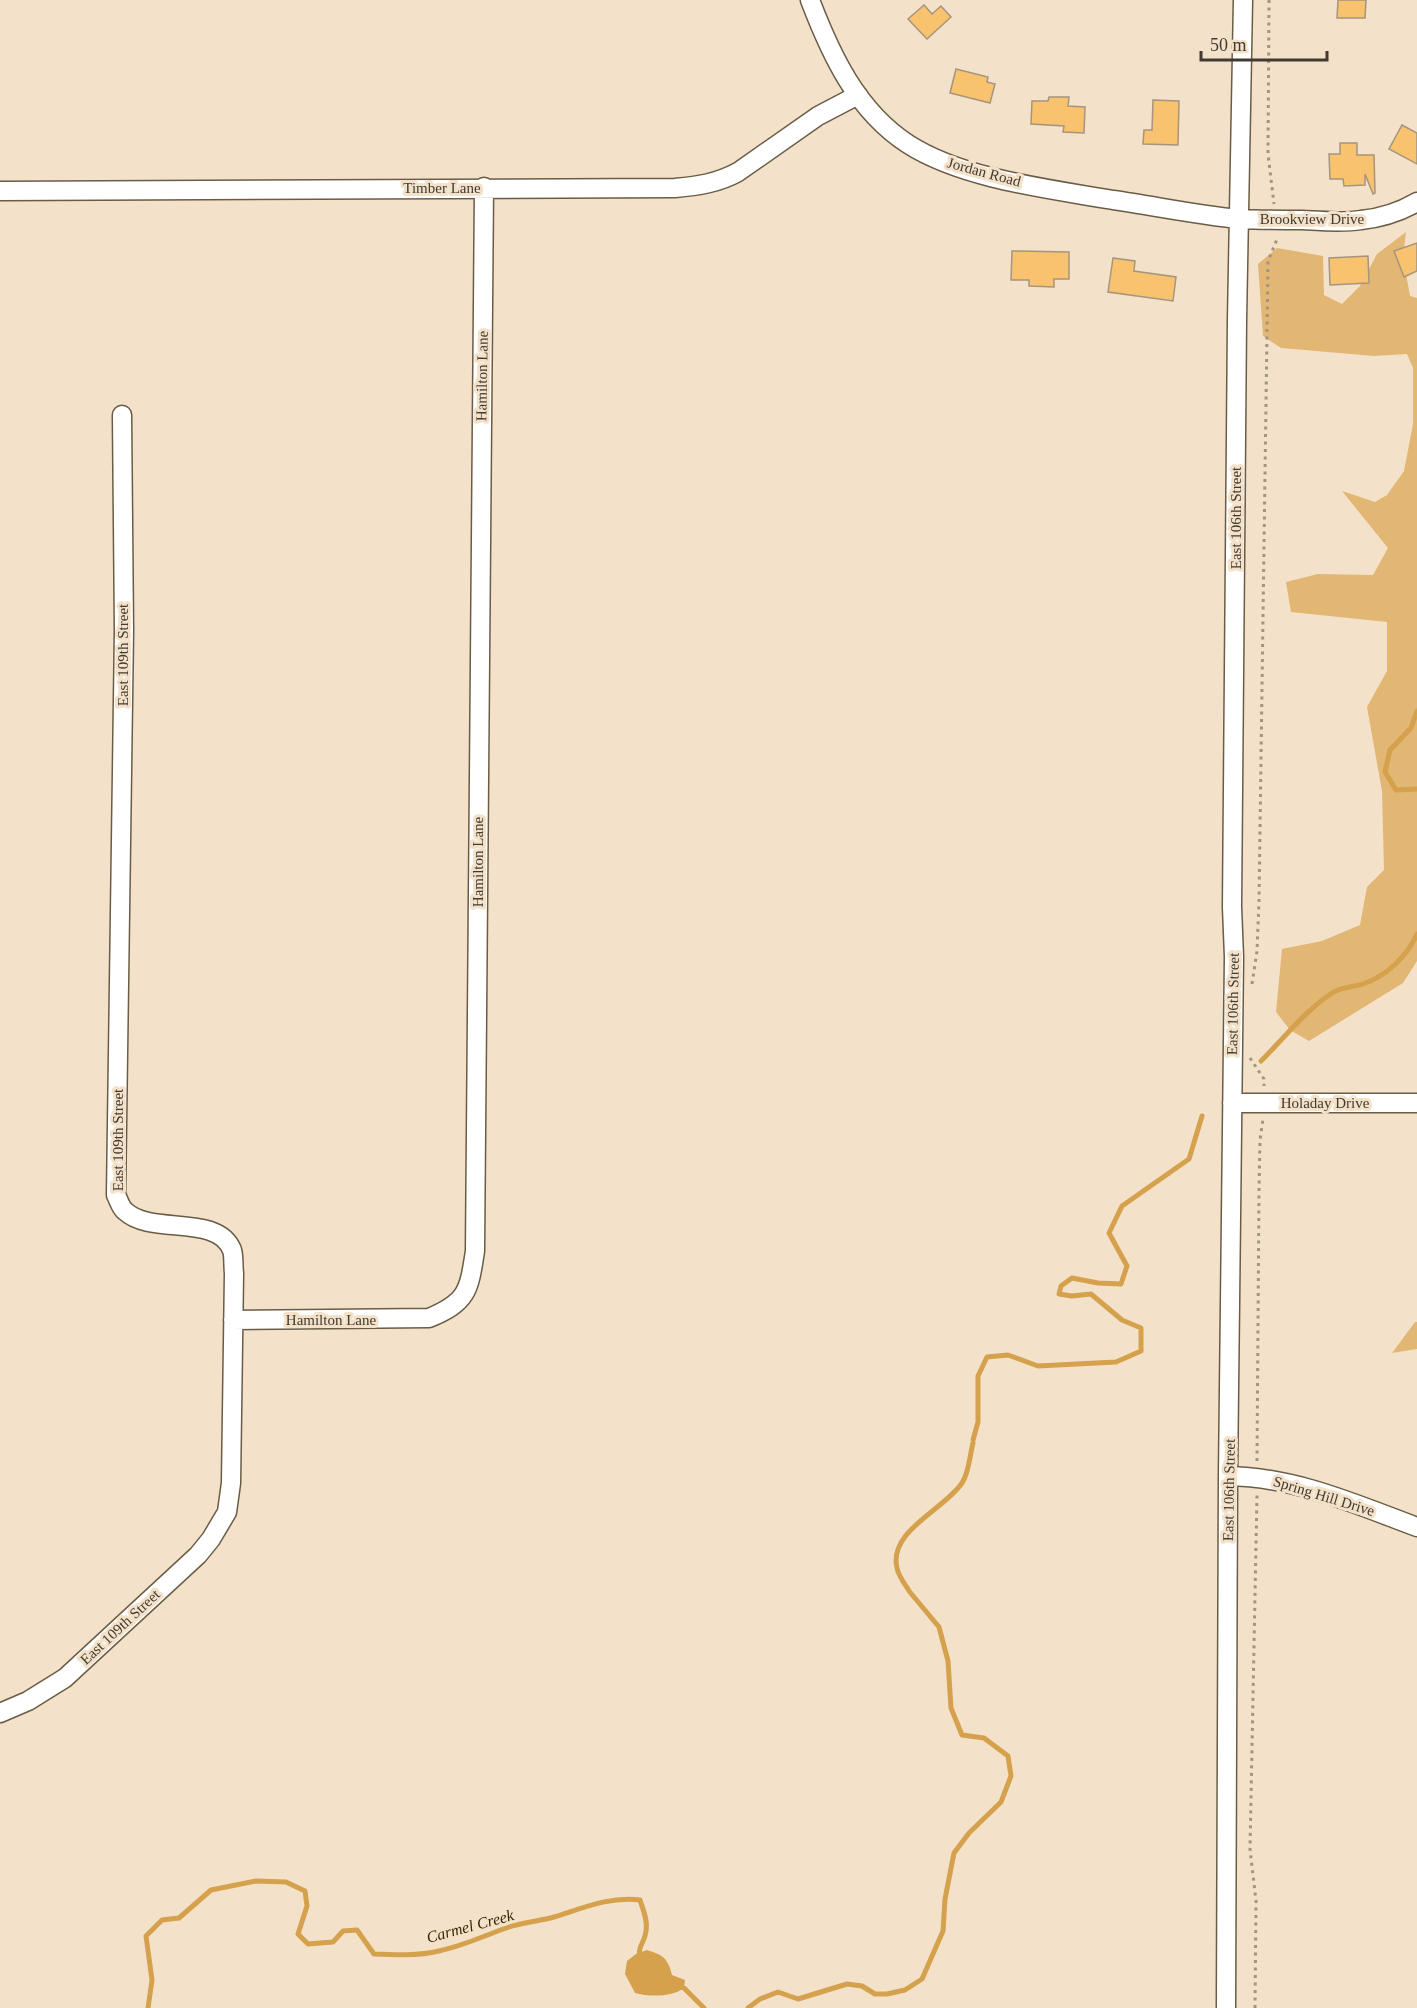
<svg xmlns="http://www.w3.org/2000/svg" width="1417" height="2008" viewBox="0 0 1417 2008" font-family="'Times New Roman',serif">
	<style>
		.green { fill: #e2b673 }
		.water { fill: #d5a14d }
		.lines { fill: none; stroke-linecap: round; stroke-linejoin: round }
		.stream { stroke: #d5a14d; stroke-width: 5 }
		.building { fill: #f8c26f; stroke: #a5957e; stroke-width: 1.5 }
		.minor-casing { stroke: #6a5c46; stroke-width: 21 }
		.path { stroke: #a19482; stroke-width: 3; stroke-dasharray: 3 4.5; stroke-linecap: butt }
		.minor { stroke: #fff; stroke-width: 18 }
		.labels { text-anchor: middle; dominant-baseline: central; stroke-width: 6; stroke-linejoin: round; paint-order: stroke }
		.street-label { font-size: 15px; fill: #413a30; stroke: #f3e2c9 }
		.water-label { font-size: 16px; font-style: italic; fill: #3a2500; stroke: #f3e2c9 }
	</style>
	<rect width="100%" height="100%" fill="#f3e2c9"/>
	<path class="green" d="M1406 232 1403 257 1410 296 1417 298V961L1403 983 1309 1041 1290 1030 1276 1012 1282 949 1322 941 1360 925 1367 887 1384 870 1382 791 1367 707 1387 671V622L1291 612 1286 582 1318 574 1373 575 1388 548 1342 491 1375 502 1387 495 1404 471 1413 424V368L1407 354 1374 356 1281 348 1263 336 1258 264 1277 248 1323 256 1324 295 1342 304 1360 286 1377 254Z
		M1415 1322H1417V1349L1392 1353Z"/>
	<path class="water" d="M647 1950C663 1955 668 1958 672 1975L685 1980 684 1988C673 1997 649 1997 635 1993L625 1974 627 1961 636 1954Z"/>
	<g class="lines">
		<path class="stream" d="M1417 711 1411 728 1390 750 1385 772 1396 790 1417 789
			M1261 1061C1284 1038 1305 1011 1332 993 1341 987 1354 987 1363 984 1387 976 1407 956 1417 934
			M973 1440 978 1422V1376L987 1357 1008 1355 1038 1366 1116 1362 1141 1351V1328L1122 1320 1091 1294 1072 1296 1059 1294 1061 1286 1072 1278 1098 1283 1121 1284 1127 1266 1109 1233 1122 1206 1189 1159 1202 1116
			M908 1589C904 1583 898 1575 897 1568 888 1531 944 1510 962 1483 969 1473 970 1454 973 1443
			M679 1986 684 1988 704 2008
			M148 2008 152 1980 146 1936 162 1920 179 1918 211 1890 256 1881 286 1882 305 1891 307 1906 298 1934 308 1944 333 1942 343 1931 357 1930 374 1954C395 1955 418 1956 439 1951 463 1946 486 1935 509 1927 524 1922 540 1921 554 1917 583 1908 610 1896 640 1900 643 1910 648 1920 646 1931 645 1943 637 1945 640 1960
			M748 2008 760 1999 778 1992 798 1999 847 1984 862 1986 875 1994H887L905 1990 922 1979 943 1931 945 1899 954 1853 969 1833 1001 1802 1011 1776 1008 1756 984 1738 962 1735 951 1708 948 1661 939 1627 909 1591"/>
	</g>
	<path class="building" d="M1338 0H1366L1365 18H1337Z
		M924 5 932 14 941 6 951 17 927 39 908 19Z
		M956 69 988 77 987 82 995 84 990 103 950 93Z
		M1049 97H1069L1068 106 1085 107 1084 133 1063 132 1064 126 1031 124 1032 101H1048Z
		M1153 100 1179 101 1178 145 1143 144 1144 130H1152Z
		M1402 125 1417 133V164L1389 149Z
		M1340 143H1357V155H1374L1375 193 1373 194 1365 174V185L1344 186 1343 179H1330L1329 154H1340Z
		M1417 243V271L1404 277 1394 251Z
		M1012 251 1069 252V279H1054V287L1029 286V280H1011Z
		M1368 256 1369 283 1330 285 1329 258Z
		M1113 258 1135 261 1134 271 1176 277 1173 301 1108 292Z"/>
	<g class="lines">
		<g class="minor-casing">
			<path id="minor" d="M810 0C831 55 857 111 908 144 962 179 1050 189 1113 200 1155 206 1197 215 1239 219 1260 220 1281 220 1302 220 1322 221 1342 223 1361 220 1381 218 1400 212 1417 202
				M0 191 675 188C698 186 718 183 738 172L818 116 858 95
				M1232 1103H1417
				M233 1320 429 1318C468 1302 469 1290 475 1251L484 187
				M1228 1476C1295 1477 1355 1504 1417 1527
				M0 1713 28 1701 65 1678 198 1555 211 1539 227 1512 231 1483 234 1273C233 1266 234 1256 232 1250 217 1213 151 1236 125 1211 120 1207 119 1200 116 1195L124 630 122 415
				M1226 2008 1228 1476 1234 957 1232 907 1237 320 1243 0"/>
		</g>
		<path class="path" d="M1269 0 1268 154 1274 204
			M1252 984 1257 951 1259 901 1268 261 1278 237
			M1250 1058 1264 1079V1086
			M1257 1461 1259 1189 1260 1140 1263 1119
			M1255 2008 1256 1901 1250 1849 1257 1494"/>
		<use href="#minor" class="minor"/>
	</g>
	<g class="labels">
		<g class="street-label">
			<text transform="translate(984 172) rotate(15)">Jordan Road</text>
			<text x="442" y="188">Timber Lane</text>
			<text x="1312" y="219">Brookview Drive</text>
			<text transform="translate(482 376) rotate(-89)">Hamilton Lane</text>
			<text transform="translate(1236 518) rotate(-90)">East 106th Street</text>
			<text transform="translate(123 655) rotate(-90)">East 109th Street</text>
			<text transform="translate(478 862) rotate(-90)">Hamilton Lane</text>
			<text transform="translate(1233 1004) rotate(-89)">East 106th Street</text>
			<text x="1325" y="1103">Holaday Drive</text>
			<text transform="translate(118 1140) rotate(-90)">East 109th Street</text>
			<text x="331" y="1320">Hamilton Lane</text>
			<text transform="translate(1229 1490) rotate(-89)">East 106th Street</text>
			<text transform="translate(1324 1496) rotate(17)">Spring Hill Drive</text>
			<text transform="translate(120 1627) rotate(-43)">East 109th Street</text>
		</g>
		<g class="water-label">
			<text transform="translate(470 1926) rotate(-15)">Carmel Creek</text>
		</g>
	</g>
	<path d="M1201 51v9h126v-9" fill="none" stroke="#413a30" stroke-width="3"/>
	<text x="1210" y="51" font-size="18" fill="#413a30" stroke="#f3e2c9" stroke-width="4.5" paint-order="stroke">50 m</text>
</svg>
